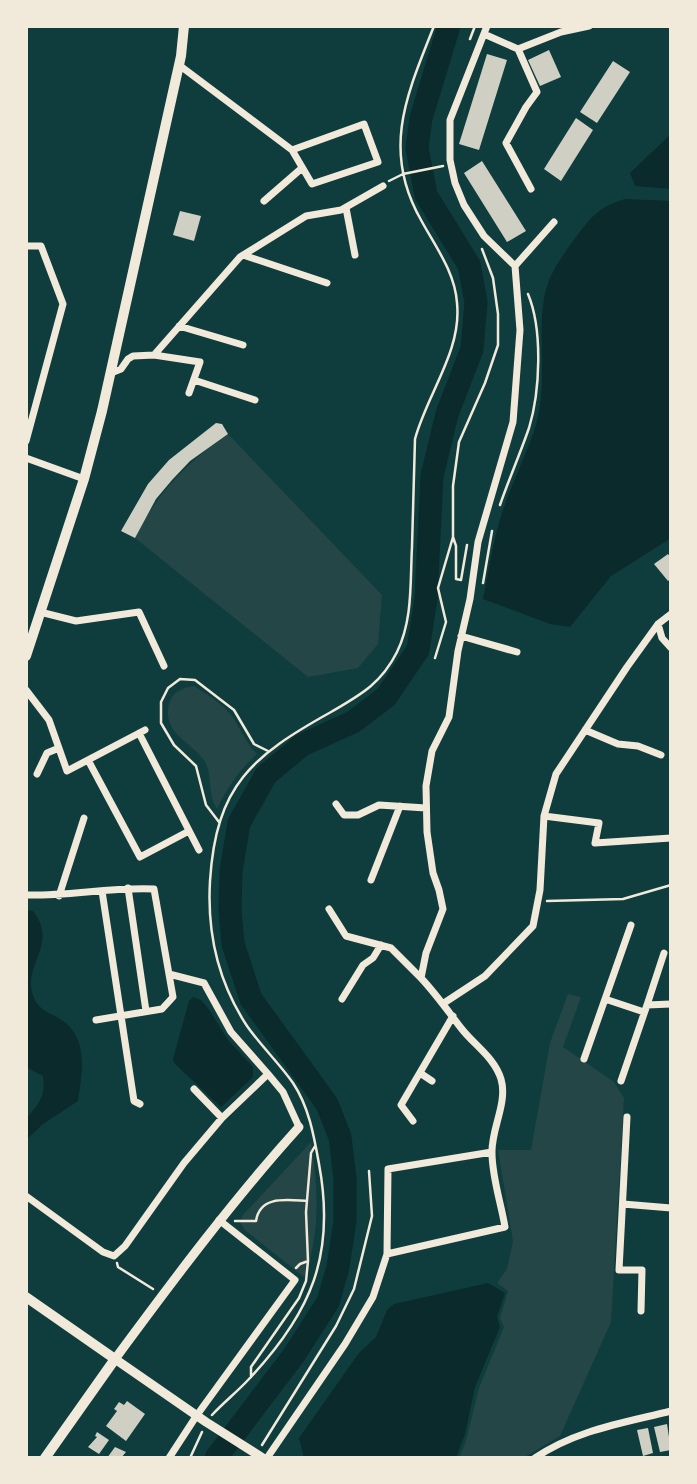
<svg xmlns="http://www.w3.org/2000/svg" width="697" height="1484" viewBox="0 0 697 1484" font-family="'Varela Round',sans-serif">
	<style>
		.green { fill: #244646 }
		.water { fill: #0a2a2b }
		.lines { fill: none; stroke-linecap: round; stroke-linejoin: round }
		.river { stroke: #0a2a2b; stroke-width: 23 }
		.building { fill: #cfcfc3 }
		.path { stroke: #f1e9da; stroke-width: 2.5 }
		.minor { stroke: #f1e9da; stroke-width: 7 }
		.tertiary { stroke: #f1e9da; stroke-width: 9 }
		.secondary { stroke: #f1e9da; stroke-width: 10 }
	</style>
	<rect width="100%" height="100%" fill="#0f3d3e"/>
	<path class="green" d="M228 434 382 595 378 644 358 668 308 677 135 538C157 493 187 462 228 434Z
		M194 686C206 694 222 703 231 715 240 727 245 742 257 754 239 770 228 787 217 809 207 795 213 776 205 762 195 744 161 734 169 704 173 691 182 688 194 686Z
		M568 994 581 997 563 1047 614 1082 624 1098 611 1322 560 1436 523 1458H459L465 1444 479 1388 504 1327 500 1318 508 1291 497 1283 507 1269 513 1241 498 1150H531L550 1043Z
		M311 1142C318 1187 321 1234 304 1277L245 1230 240 1222 243 1215Z"/>
	<path class="water" d="M671 134V189L635 186 630 173Z
		M625 199 671 201V538L611 576 570 627 550 624 483 599C489 569 493 539 503 510 512 483 525 458 534 431 549 388 537 342 544 298 548 275 562 256 576 237 592 216 599 207 625 199Z
		M26 910 33 911C60 946 20 965 34 998 40 1012 52 1013 63 1021 89 1040 82 1074 78 1101L43 1124 26 1140V1119C39 1104 46 1096 43 1076L26 1067Z
		M193 997 201 1000 208 1008 228 1040 253 1067V1077L221 1107 174 1063 173 1059 189 1001Z
		M488 1283 505 1293 497 1317 500 1327 475 1387 465 1434 456 1458H304L299 1438 359 1353 376 1337 387 1310 394 1304Z"/>
	<g class="lines">
		<path class="river" d="M216 1458 294 1355 328 1302 338 1267 345 1221V1179L340 1137 327 1104 251 999 233 944 230 910 231 871 239 823 266 775 302 745 353 722 386 697 418 650 426 598 432 476 447 414 472 349 476 302 469 265 426 195 417 148 421 118 449 26"/>
	</g>
	<path class="building" d="M549 50 561 77 540 86 528 60Z
		M487 54 507 60 479 150 459 144Z
		M613 61 630 72 597 123 580 112Z
		M576 118 593 130 561 181 544 169Z
		M482 161 526 231 507 242 464 173Z
		M180 211 201 216 194 241 173 235Z
		M216 423 222 424 228 434 190 461 172 480 156 499 135 538 121 531 148 484 169 460Z
		M668 554 671 558V578L668 581 654 564Z
		M127 1401 145 1414 126 1441 106 1426 117 1411 114 1409 119 1402 124 1405Z
		M667 1424 671 1450 660 1452 654 1427Z
		M648 1428 653 1453 643 1456 637 1430Z
		M97 1432 109 1440 99 1454 88 1447 97 1437 95 1436Z
		M115 1447 126 1452 121 1458H107Z"/>
	<g class="lines">
		<path class="path" d="M470 39 475 26
			M389 181 403 174 443 166
			M500 505C509 479 520 454 529 428 540 392 543 330 528 294
			M453 537 456 546V579L461 580 467 545
			M483 583 492 531
			M435 658 446 622 438 588 453 537V486L459 442 485 383 498 345V314L493 278 482 249
			M219 822 206 805 196 766 174 745 161 723V702L168 688 180 679 195 680 234 710 254 744 268 751
			M547 901 623 899 671 885
			M235 1221H256C260 1195 287 1200 307 1201
			M117 1263 118 1267 153 1289
			M296 1268 300 1264 308 1261
			M251 1377V1367L299 1298 306 1281 308 1261 306 1212 311 1153 315 1146
			M212 1415C224 1402 237 1392 249 1379 311 1313 336 1255 319 1164 314 1136 309 1107 293 1083 279 1063 261 1046 247 1026 218 982 207 932 210 881 216 785 252 756 331 712 360 695 381 684 397 652 413 619 410 583 412 547 413 511 414 475 415 439 427 394 462 351 457 303 455 272 435 246 421 220 381 150 407 94 434 26
			M262 1445 336 1326 354 1289 372 1216 369 1171
			M190 1458 202 1432"/>
		<path class="minor" d="M484 34 518 49 561 32 589 26
			M518 49 537 92 526 107 506 143 531 189
			M179 65 292 150 312 184 378 162 364 124 292 150
			M264 201 302 168
			M346 208 355 255
			M26 246H41L63 304 26 441
			M243 255 327 283
			M515 266 554 222
			M179 326 243 345
			M154 355 240 257 306 216 341 210 383 186
			M111 373 121 369 128 359 133 356 154 355 200 362 189 393
			M194 380 255 400
			M26 458 84 479
			M40 612 76 621 139 612 164 666
			M658 624 662 638 671 648
			M461 636 517 652
			M26 690 49 720 67 771 145 730
			M585 730 618 744 638 746 661 755
			M139 733 199 850
			M88 760 140 857 189 831
			M37 774 47 753 59 748
			M336 804 344 815H358L379 805 426 808
			M544 816 599 823 595 843 671 838
			M371 880 400 806
			M128 888 146 1011
			M102 891 134 1101 140 1104
			M26 895C69 896 111 887 154 889L173 997 162 1009 96 1020
			M59 896 84 818
			M329 909 346 936 391 948 421 978
			M169 974 204 983 231 1032 268 1074
			M342 999 363 965 373 958 381 945
			M605 999 644 1012
			M444 1003 485 976 533 926 540 890 544 816 556 774 627 667 658 624 671 614
			M647 1005 664 953
			M584 1059 631 925
			M420 1073 432 1081
			M621 1081 647 1005 671 1004
			M194 1089 222 1118
			M627 1117 619 1270H642L641 1311
			M413 1121 401 1105 453 1016
			M26 1196 103 1252 114 1256 125 1246 184 1163 222 1118 268 1074 283 1092 299 1127
			M623 1204 671 1208
			M387 1254 505 1227C501 1203 492 1177 492 1153 491 1129 508 1103 501 1079 494 1057 474 1045 461 1028 448 1011 436 994 421 978L426 953 443 909 439 890 433 873 427 832 426 786 432 751 449 717 458 651 470 599 478 542 513 422 520 330 515 266 484 236 464 205 455 183 450 160V120L487 26
			M169 1458 197 1415 295 1280 219 1220
			M267 1458 345 1344 373 1297 387 1254 388 1169 492 1152
			M535 1458C576 1430 623 1423 671 1411"/>
		<path class="tertiary" d="M263 1458 206 1422 115 1359C174 1279 233 1200 299 1127"/>
		<path class="secondary" d="M26 656 84 479 102 411 181 56 184 26
			M26 1297 115 1359 45 1458"/>
	</g>
	<rect width="697" height="1484" fill="none" stroke="#f1e9da" stroke-width="56"/>
</svg>
